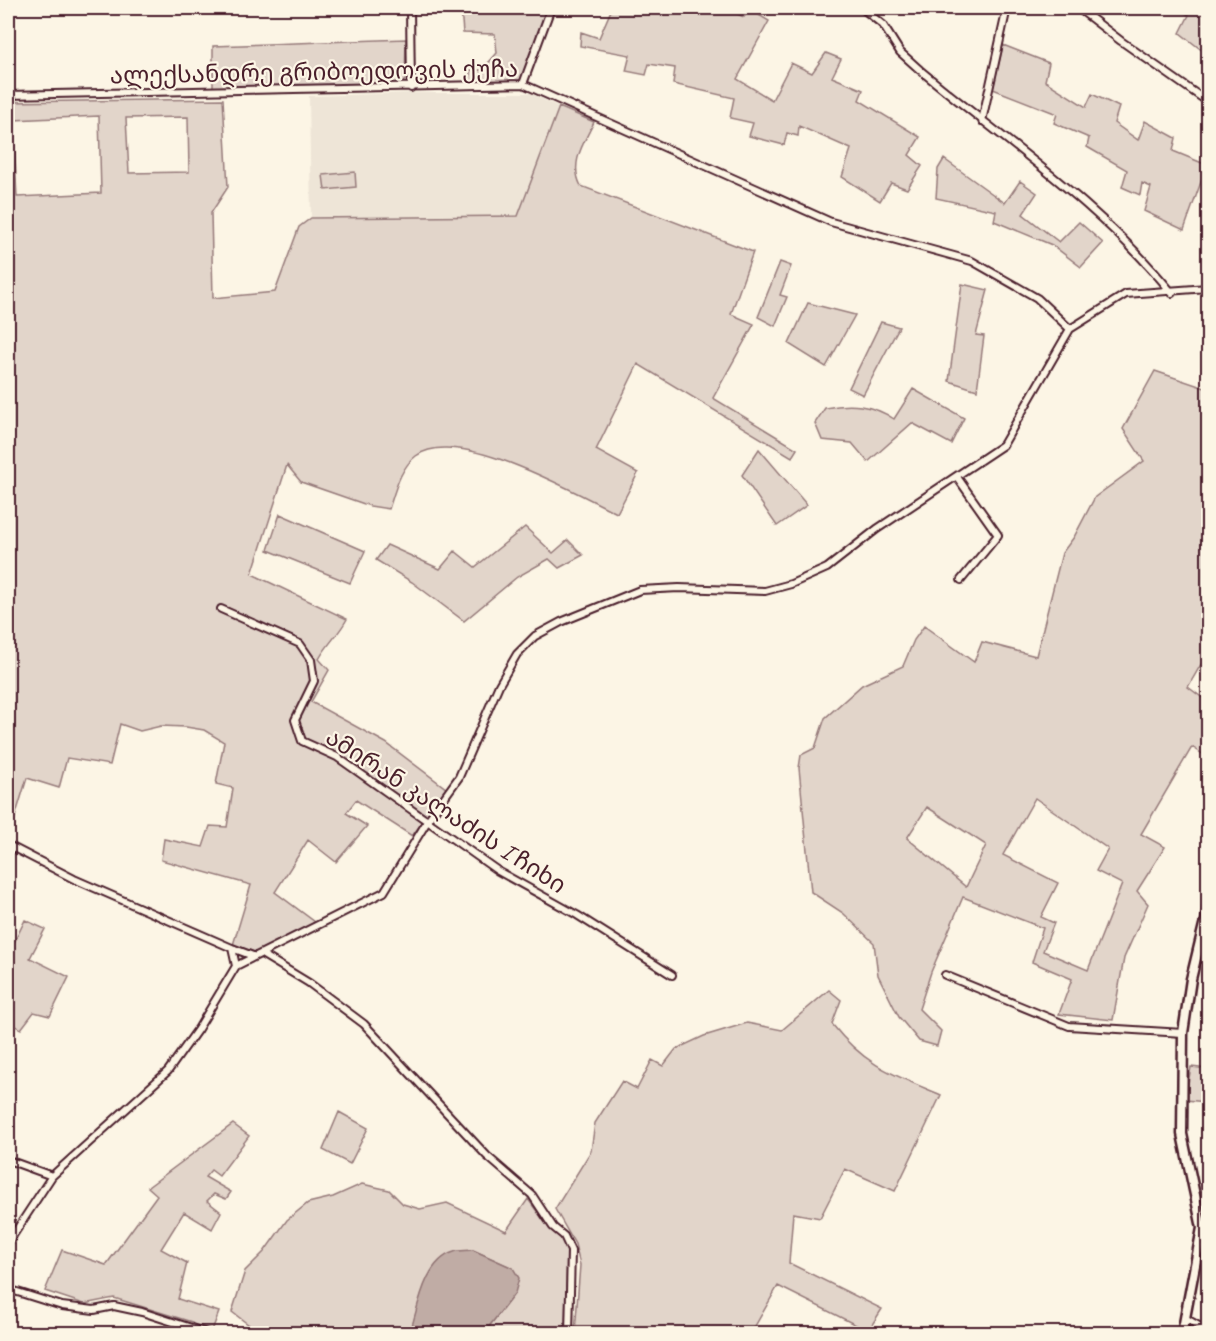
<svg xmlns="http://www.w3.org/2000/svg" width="1216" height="1341" viewBox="0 0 1216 1341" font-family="Caveat,'Noto Sans Georgian',sans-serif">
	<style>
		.built { fill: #eee5d7 }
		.green { fill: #e2d5ca; stroke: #967a7a; stroke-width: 1.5; fill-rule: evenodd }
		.water { fill: #c0aca5; stroke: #917474; stroke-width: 1.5 }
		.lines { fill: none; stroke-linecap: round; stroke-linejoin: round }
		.street-casing { stroke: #4a1f2b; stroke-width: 10 }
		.secondary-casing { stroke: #4a1f2b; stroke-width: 13 }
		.street { stroke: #fcf5e5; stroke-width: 6 }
		.secondary { stroke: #fcf5e5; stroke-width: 8 }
		.labels { text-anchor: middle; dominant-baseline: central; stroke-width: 4.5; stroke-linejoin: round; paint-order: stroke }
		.street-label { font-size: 24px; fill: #4a1f2b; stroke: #fcf5e5 }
	</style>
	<rect width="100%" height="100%" fill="#fcf5e5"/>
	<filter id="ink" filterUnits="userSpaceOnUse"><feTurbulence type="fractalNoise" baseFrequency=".0167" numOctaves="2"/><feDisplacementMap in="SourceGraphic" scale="12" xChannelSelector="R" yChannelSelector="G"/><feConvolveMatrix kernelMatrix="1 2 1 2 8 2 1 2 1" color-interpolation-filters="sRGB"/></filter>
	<g filter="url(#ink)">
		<path class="built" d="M410 93H530L559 107 518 216 311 218 309 96Z"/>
		<path class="green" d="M461 8H547L521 81 469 84 470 70H482L497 53 495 34 463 33Z
			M612 8H724L744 17 749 9 769 21 737 79 772 100 791 63 812 73 826 53 841 59 832 77 863 90 859 100 920 137 909 155 922 166 907 189 891 183 880 201 842 177 851 149 799 126 798 136 787 133 784 145 749 136 753 123 730 118 734 98 673 84 675 68 649 64 646 75 626 71 630 55 580 46 581 32 599 38Z
			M1176 8H1200L1208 11V55L1180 33 1189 15Z
			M406 39 405 80 400 85 213 88V46Z
			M1003 45 1049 63 1045 81 1086 107 1092 94 1119 107 1114 123 1138 140 1145 121 1176 138 1173 151 1207 165 1184 230 1144 211 1151 187 1142 183 1140 195 1122 187 1127 170 1087 147 1089 138 1054 123 1057 114 993 89Z
			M223 99 228 187 211 213 213 298 275 292 299 227 311 218 518 216 559 107 594 122C584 143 569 163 581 186L753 252 731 314 754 324 713 398 797 449 792 457 638 364 596 450 638 473 617 513C575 493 458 425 416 456 400 468 395 491 389 509L370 506 301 482 287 465 252 574 347 619C339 634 328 643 319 659L329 670 311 702 386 743 447 789 412 836 356 800 346 813 367 826 336 862 308 840 275 892 315 922 275 946 257 953 233 945 251 885 161 860 164 839 203 847 210 826 227 827 233 788 216 784 224 742 204 730 186 727 161 726 140 731 120 724 110 765 67 758 59 788 27 778 8 840V102ZM99 116 101 193 17 197 13 120ZM188 117 189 172 129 173 126 118Z
			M944 159 1005 203 1020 181 1037 193 1023 214 1059 242 1079 222 1103 243 1081 267 1052 245 994 221 996 211 936 198 938 169Z
			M355 172 356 187 325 190 323 175Z
			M780 262 791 266 780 295 787 297 775 326 758 317Z
			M962 284 988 290 976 335 984 336 977 390 949 381Z
			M808 303 855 315 826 367 789 344Z
			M881 322 899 327 863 395 849 388Z
			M1155 371 1208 389V665L1203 661 1188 687 1208 702V747L1204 755 1192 747 1141 834 1165 847 1137 891 1148 904 1124 958 1113 1020 1059 1014 1072 979 1032 962 1043 928 963 897 931 972 919 1009 941 1031 937 1046 919 1041 899 1017 878 975 874 943 843 913 811 892 799 768 801 755 815 748 825 718 862 685 903 666 914 640 924 626 974 662 982 642 1036 656 1062 553 1074 537 1095 497 1144 461 1123 429ZM1035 798 1108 849 1096 871 1122 884 1088 970 1043 951 1054 923 1041 917 1058 883 1003 855ZM927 807 986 845 966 887 907 838Z
			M913 389 964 418 951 444 912 423 868 462 852 443 822 440 815 423 825 408C850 403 872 404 894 419Z
			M759 449 807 505 777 526 742 475Z
			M280 514 365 551 350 583 268 550Z
			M525 527 553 553 568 540 583 555 559 568 549 559 517 577 464 621 412 582 376 560 387 545 440 569 455 551 475 567Z
			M25 920 45 929 30 958 69 977 50 1016 34 1012 21 1029 8 1022V955Z
			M829 990 841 1000 832 1024C865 1066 894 1075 941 1095L895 1191 845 1169 820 1218 793 1213 789 1263 882 1309 868 1331 778 1286 751 1333H575L580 1265 575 1244 555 1209 591 1151 595 1123 622 1081 637 1089 652 1060 663 1066 676 1049 704 1036 747 1023 782 1030Z
			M1191 1067 1208 1069V1102L1185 1100Z
			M339 1112 368 1128 350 1164 323 1150Z
			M233 1124 249 1136 219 1176 211 1170 205 1177 231 1192 226 1199 214 1194 207 1201 221 1212 212 1229 184 1212 161 1249 187 1263 178 1299 219 1312 211 1333H189L192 1322 114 1298 84 1304 45 1291 62 1250 106 1265 157 1195 148 1187Z
			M362 1184 389 1190 403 1204 420 1209 447 1203 506 1231 528 1199 549 1228 563 1239 567 1248 565 1333H484L515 1293 513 1268 473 1250 426 1283 410 1333H251L253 1328 232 1312 245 1271 264 1252 287 1220 308 1203 333 1197Z"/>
		<path class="water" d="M473 1250 513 1268 519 1278 515 1293 484 1333H410C418 1308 424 1261 454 1252 459 1250 467 1251 473 1250Z"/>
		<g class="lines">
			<g class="street-casing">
				<path id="street" d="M410 8 411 88
					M862 8 883 25 900 52 920 70C1005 141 1101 205 1172 293
					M1078 8 1121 41 1208 102
					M523 84 551 8
					M8 95 523 84 831 222 972 261 1037 298 1070 329
					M982 121 1007 8
					M957 477 998 535 961 580
					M221 609 300 644 311 660 314 681 295 720 302 741 337 757 498 871 577 915 672 975
					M8 845 74 879 232 948 236 966
					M1204 925 1208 897
					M232 948 253 956
					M263 955 309 983 364 1024 487 1156 532 1195 553 1227 564 1236 571 1251 569 1334
					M945 975 1069 1026 1183 1033
					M8 1160 52 1176
					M8 1243 52 1176 168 1071 198 1029 236 966 384 892 428 820 459 777 499 685 517 654 535 636 561 622 640 590 679 588 765 591 791 584 827 568 877 529 1003 445 1070 329 1126 294 1208 288
					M8 1289 62 1306 94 1310 114 1306 142 1312 207 1333
					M1185 1318 1208 1331"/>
			</g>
			<g class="secondary-casing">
				<path id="secondary" d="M1182 1334 1202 1228 1182 1134 1183 1033 1191 979 1204 925H1208"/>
			</g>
			<use href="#street" class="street"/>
			<use href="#secondary" class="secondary"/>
		</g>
	</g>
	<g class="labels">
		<g class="street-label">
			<text transform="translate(314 72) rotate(-1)">ალექსანდრე გრიბოედოვის ქუჩა</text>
			<text transform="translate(446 811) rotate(33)">ამირან კალაძის I ჩიხი</text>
		</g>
	</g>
	<rect width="1216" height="1341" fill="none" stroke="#fcf5e5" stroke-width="30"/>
	<rect x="15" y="15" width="1186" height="1311" fill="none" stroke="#4a1f2b" stroke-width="2" filter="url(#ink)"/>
</svg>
